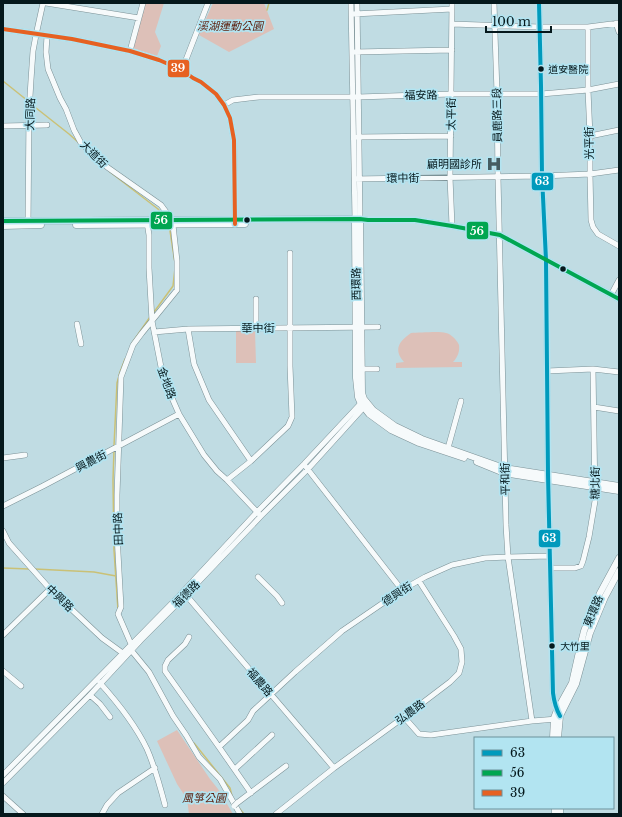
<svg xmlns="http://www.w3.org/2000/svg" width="622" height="817" viewBox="0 0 622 817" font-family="'Libre Baskerville','Noto Sans TC',serif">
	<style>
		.green { fill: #ddc0b8 }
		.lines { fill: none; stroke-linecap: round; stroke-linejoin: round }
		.stream { stroke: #cac176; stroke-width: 1.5 }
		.minor-casing { stroke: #7b9196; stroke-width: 6 }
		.major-casing { stroke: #7b9196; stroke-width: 7 }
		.minor { stroke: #f6fafb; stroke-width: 5 }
		.major { stroke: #f6fafb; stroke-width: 6 }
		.minor-bridge-casing { stroke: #7b9196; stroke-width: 6; stroke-linecap: butt }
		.minor-bridge { stroke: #f6fafb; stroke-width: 5 }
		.bus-1-casing { stroke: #b2e4f1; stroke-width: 7 }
		.bus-2-casing { stroke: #b2e4f1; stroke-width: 7 }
		.bus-3-casing { stroke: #b2e4f1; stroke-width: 7 }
		.bus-1 { stroke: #009abc; stroke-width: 4 }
		.bus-2 { stroke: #00a651; stroke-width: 4 }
		.bus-3 { stroke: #e66122; stroke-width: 4 }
		.bus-dot { fill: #05181c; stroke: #b2e4f1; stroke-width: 1.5 }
		.labels { text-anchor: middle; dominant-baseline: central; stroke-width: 3.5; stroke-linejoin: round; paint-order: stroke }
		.bus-label { font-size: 10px; fill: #05181c; stroke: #b2e4f1; text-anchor: start }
		.park-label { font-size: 11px; font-style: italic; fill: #5c1d0b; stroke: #b2e4f1 }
		.street-label { font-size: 11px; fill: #05181c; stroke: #b2e4f1 }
		.poi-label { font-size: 11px; fill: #05181c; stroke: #b2e4f1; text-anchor: end }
		.line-badge { stroke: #b2e4f1; stroke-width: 1.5 }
		.badge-label { font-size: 11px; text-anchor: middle; font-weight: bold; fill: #fff }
	</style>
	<rect width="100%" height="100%" fill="#c0dce3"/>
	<path class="green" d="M145 3H164L155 32 161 46 157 56 133 48Z
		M213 3H264L274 29 229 52 199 35Z
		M236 331H255L256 363H236Z
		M411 333C419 333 439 331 446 333 451 334 457 340 459 345 460 352 457 358 453 362H462V367L396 368V363L404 362C393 350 399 341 411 333Z
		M177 730 210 779 218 789 233 814H189L187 799 177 784 157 741Z"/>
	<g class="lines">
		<path class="stream" d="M267 10 269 3
			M3 81 28 101
			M31 104 69 134 79 143
			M110 172 158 209 165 218
			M169 227 170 231 175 263
			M154 312 173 286 175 268
			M132 343 150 317
			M114 446 117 383 120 372 125 359
			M114 450 113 480 114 550 118 610
			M3 568 29 569
			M35 569 94 572 116 576
			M194 743 230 788 232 796
			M240 809 244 814"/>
		<g class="minor-casing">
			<path id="minor" d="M46 3 139 18
				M351 3 355 219
				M357 3 360 219 368 220H415L452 226 500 235 619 299
				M494 3 497 93 498 177 506 525 508 557 532 721
				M539 3 541 86 542 176 546 260 548 475 553 693 554 701 558 711
				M354 14 452 9
				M616 23 619 32
				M452 24 540 27H588L619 23
				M588 27V90L590 136V174L591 220 593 227 598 234 619 246
				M3 29 72 39 130 51 159 60 182 70 193 78 201 82 216 94 224 105 230 118 234 140 235 222
				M47 36 46 52 48 69 60 98 66 109 74 130 81 143 90 152 107 167 161 205 172 220 173 225 177 261V290L142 333 133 345 121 377 117 495V535L121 607 118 614 131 644V650L149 672 173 716 186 735 199 757 220 779 240 814
				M130 51 143 3
				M355 52 452 50
				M182 70 208 3
				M224 105 233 100 259 97H358L451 94H541L588 90 619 84
				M3 126 47 125
				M590 136 619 130
				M357 137 451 136
				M354 179 542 176 590 174 619 170
				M147 222 149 235V268L152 321 161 367 165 382 179 414 204 455 217 471 227 480 259 514
				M28 225 29 113 31 80 33 51 36 35 43 3
				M452 226 450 177 452 3
				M611 295 619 280
				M77 324 81 344
				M256 328V299
				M188 329 194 364 209 400 251 461 227 480
				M154 332 188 329 378 327
				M362 369H377
				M547 371 593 369 619 372
				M594 407 619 411
				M448 448 461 401
				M3 458 25 455
				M251 461 288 426 292 417 290 366V253
				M306 467 402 590
				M3 506 43 486 179 414
				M3 531 9 543 50 589 102 638 124 654
				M550 568H575L581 566 583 561 589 537 595 501 593 369
				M258 577 277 596 282 603
				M186 595 334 768
				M3 635 50 589
				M189 637 185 644 168 660 165 666V671L219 747 251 793
				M3 671 21 686
				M100 683C118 703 135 724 147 749 155 767 160 786 165 805
				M90 695 100 704 110 717
				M404 717 419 734 431 735 532 721 557 719
				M219 747 248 720 253 711 295 672 342 631 402 590 425 577 452 565 485 558 508 557 550 556
				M235 769 272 735
				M3 775 179 596 257 512 304 464 363 401
				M3 783 90 695 141 640 186 595 261 516 308 469 365 406
				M3 796 23 814
				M237 803 286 766
				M102 814 107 805 118 793 155 768
				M276 814 334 768 404 717 450 682 459 673 462 662 461 649 454 636 419 581"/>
		</g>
		<g class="major-casing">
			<path id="major" d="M355 219 356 378 358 397 361 404 369 414 391 430 419 443 464 458
				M3 221 360 219 362 393 364 399 373 410 395 426 422 439 504 468 619 486
				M76 225 245 224
				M3 226 41 225
				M477 462 504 473 548 480 619 491
				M553 738 554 718 557 710 572 683 581 643 584 631 592 610 600 593 619 558
				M558 738 560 716 576 684 590 633 605 597 619 571
				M555 814V808
				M560 814V808"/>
		</g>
		<use href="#minor" class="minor"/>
		<use href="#major" class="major"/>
		<g class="minor-bridge-casing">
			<path id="minor-bridge" d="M234 806 237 803"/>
		</g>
		<use href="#minor-bridge" class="minor-bridge"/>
		<g class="bus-1-casing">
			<path id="bus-1" d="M539 3 541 86 542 176 546 260 548 475 553 693C554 701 556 709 560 716"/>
		</g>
		<g class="bus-2-casing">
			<path id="bus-2" d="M3 221 360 219 368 220H415L452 226 500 235 619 299"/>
		</g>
		<g class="bus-3-casing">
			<path id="bus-3" d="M3 29 72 39 130 51 159 60 182 70 193 78 201 82 216 94 224 105 230 118 234 140 235 224"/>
		</g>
		<use href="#bus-1" class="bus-1"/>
		<use href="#bus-2" class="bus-2"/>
		<use href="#bus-3" class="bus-3"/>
	</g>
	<defs>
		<g id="hospital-bare" transform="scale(1.2)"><path d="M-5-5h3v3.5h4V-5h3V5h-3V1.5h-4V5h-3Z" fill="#465d62" stroke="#b2e4f1" stroke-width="2.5" paint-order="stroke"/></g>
	</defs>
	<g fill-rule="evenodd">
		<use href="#hospital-bare" x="494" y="164"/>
	</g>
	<g class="bus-dot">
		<circle cx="541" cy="69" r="3.5"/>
		<circle cx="247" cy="220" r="3.5"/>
		<circle cx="563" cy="269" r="3.5"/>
		<circle cx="552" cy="646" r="3.5"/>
	</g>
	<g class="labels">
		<g class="bus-label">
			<text x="548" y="69">道安醫院</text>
			<text x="560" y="646">大竹里</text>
		</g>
		<g class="park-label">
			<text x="230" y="26">溪湖運動公園</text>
			<text x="204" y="798">風箏公園</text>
		</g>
		<g class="street-label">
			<text transform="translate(421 95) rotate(-1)">福安路</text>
			<text transform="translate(30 114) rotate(-88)">大同路</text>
			<text transform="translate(451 114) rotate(-89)">太平街</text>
			<text transform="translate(497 115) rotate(-91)">員鹿路三段</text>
			<text transform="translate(589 143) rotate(-91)">光平街</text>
			<text transform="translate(94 154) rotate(45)">大道街</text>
			<text transform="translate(403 178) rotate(-1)">環中街</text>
			<text transform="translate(356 284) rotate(-91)">西環路</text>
			<text x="258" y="328">華中街</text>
			<text transform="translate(167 383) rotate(70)">金地路</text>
			<text transform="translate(91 461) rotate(-28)">興農街</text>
			<text transform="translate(505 479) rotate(-91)">平和街</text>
			<text transform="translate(595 483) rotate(-89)">糖北街</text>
			<text transform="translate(118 529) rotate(-92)">田中路</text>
			<text transform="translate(186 594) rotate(-45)">福德路</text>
			<text transform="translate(397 594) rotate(-33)">德興街</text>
			<text transform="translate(60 598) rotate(44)">中興路</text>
			<text transform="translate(593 611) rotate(-67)">東環路</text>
			<text transform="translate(260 682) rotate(49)">福農路</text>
			<text transform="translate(410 712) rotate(-37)">弘農路</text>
		</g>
		<g class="poi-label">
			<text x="482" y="164">顧明國診所</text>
		</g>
	</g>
	<g class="line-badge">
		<rect x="167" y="59" width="23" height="19" rx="4" fill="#e66122"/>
		<rect x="531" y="172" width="23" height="19" rx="4" fill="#009abc"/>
		<rect x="150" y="211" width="23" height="19" rx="4" fill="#00a651"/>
		<rect x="466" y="221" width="23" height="19" rx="4" fill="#00a651"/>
		<rect x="538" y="529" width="23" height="19" rx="4" fill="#009abc"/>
	</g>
	<g class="badge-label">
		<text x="178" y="72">39</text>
		<text x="542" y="185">63</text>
		<text x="161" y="224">56</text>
		<text x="477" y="235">56</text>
		<text x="549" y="542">63</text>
	</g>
	<rect width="622" height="817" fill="none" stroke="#05181c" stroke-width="8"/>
	<rect x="474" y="737" width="140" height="72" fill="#b2e4f1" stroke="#6d929c"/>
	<rect x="482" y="750" width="20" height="6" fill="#009abc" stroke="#6d929c"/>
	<text x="510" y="757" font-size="12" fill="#05181c">63</text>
	<rect x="482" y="770" width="20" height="6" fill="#00a651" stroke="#6d929c"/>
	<text x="510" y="777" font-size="12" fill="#05181c">56</text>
	<rect x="482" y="790" width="20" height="6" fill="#e66122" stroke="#6d929c"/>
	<text x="510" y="797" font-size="12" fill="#05181c">39</text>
	<path d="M486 26v6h65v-6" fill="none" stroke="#05181c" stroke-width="2"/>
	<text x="492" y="26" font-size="12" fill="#05181c" stroke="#b2e4f1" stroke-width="3" paint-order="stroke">100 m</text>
</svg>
